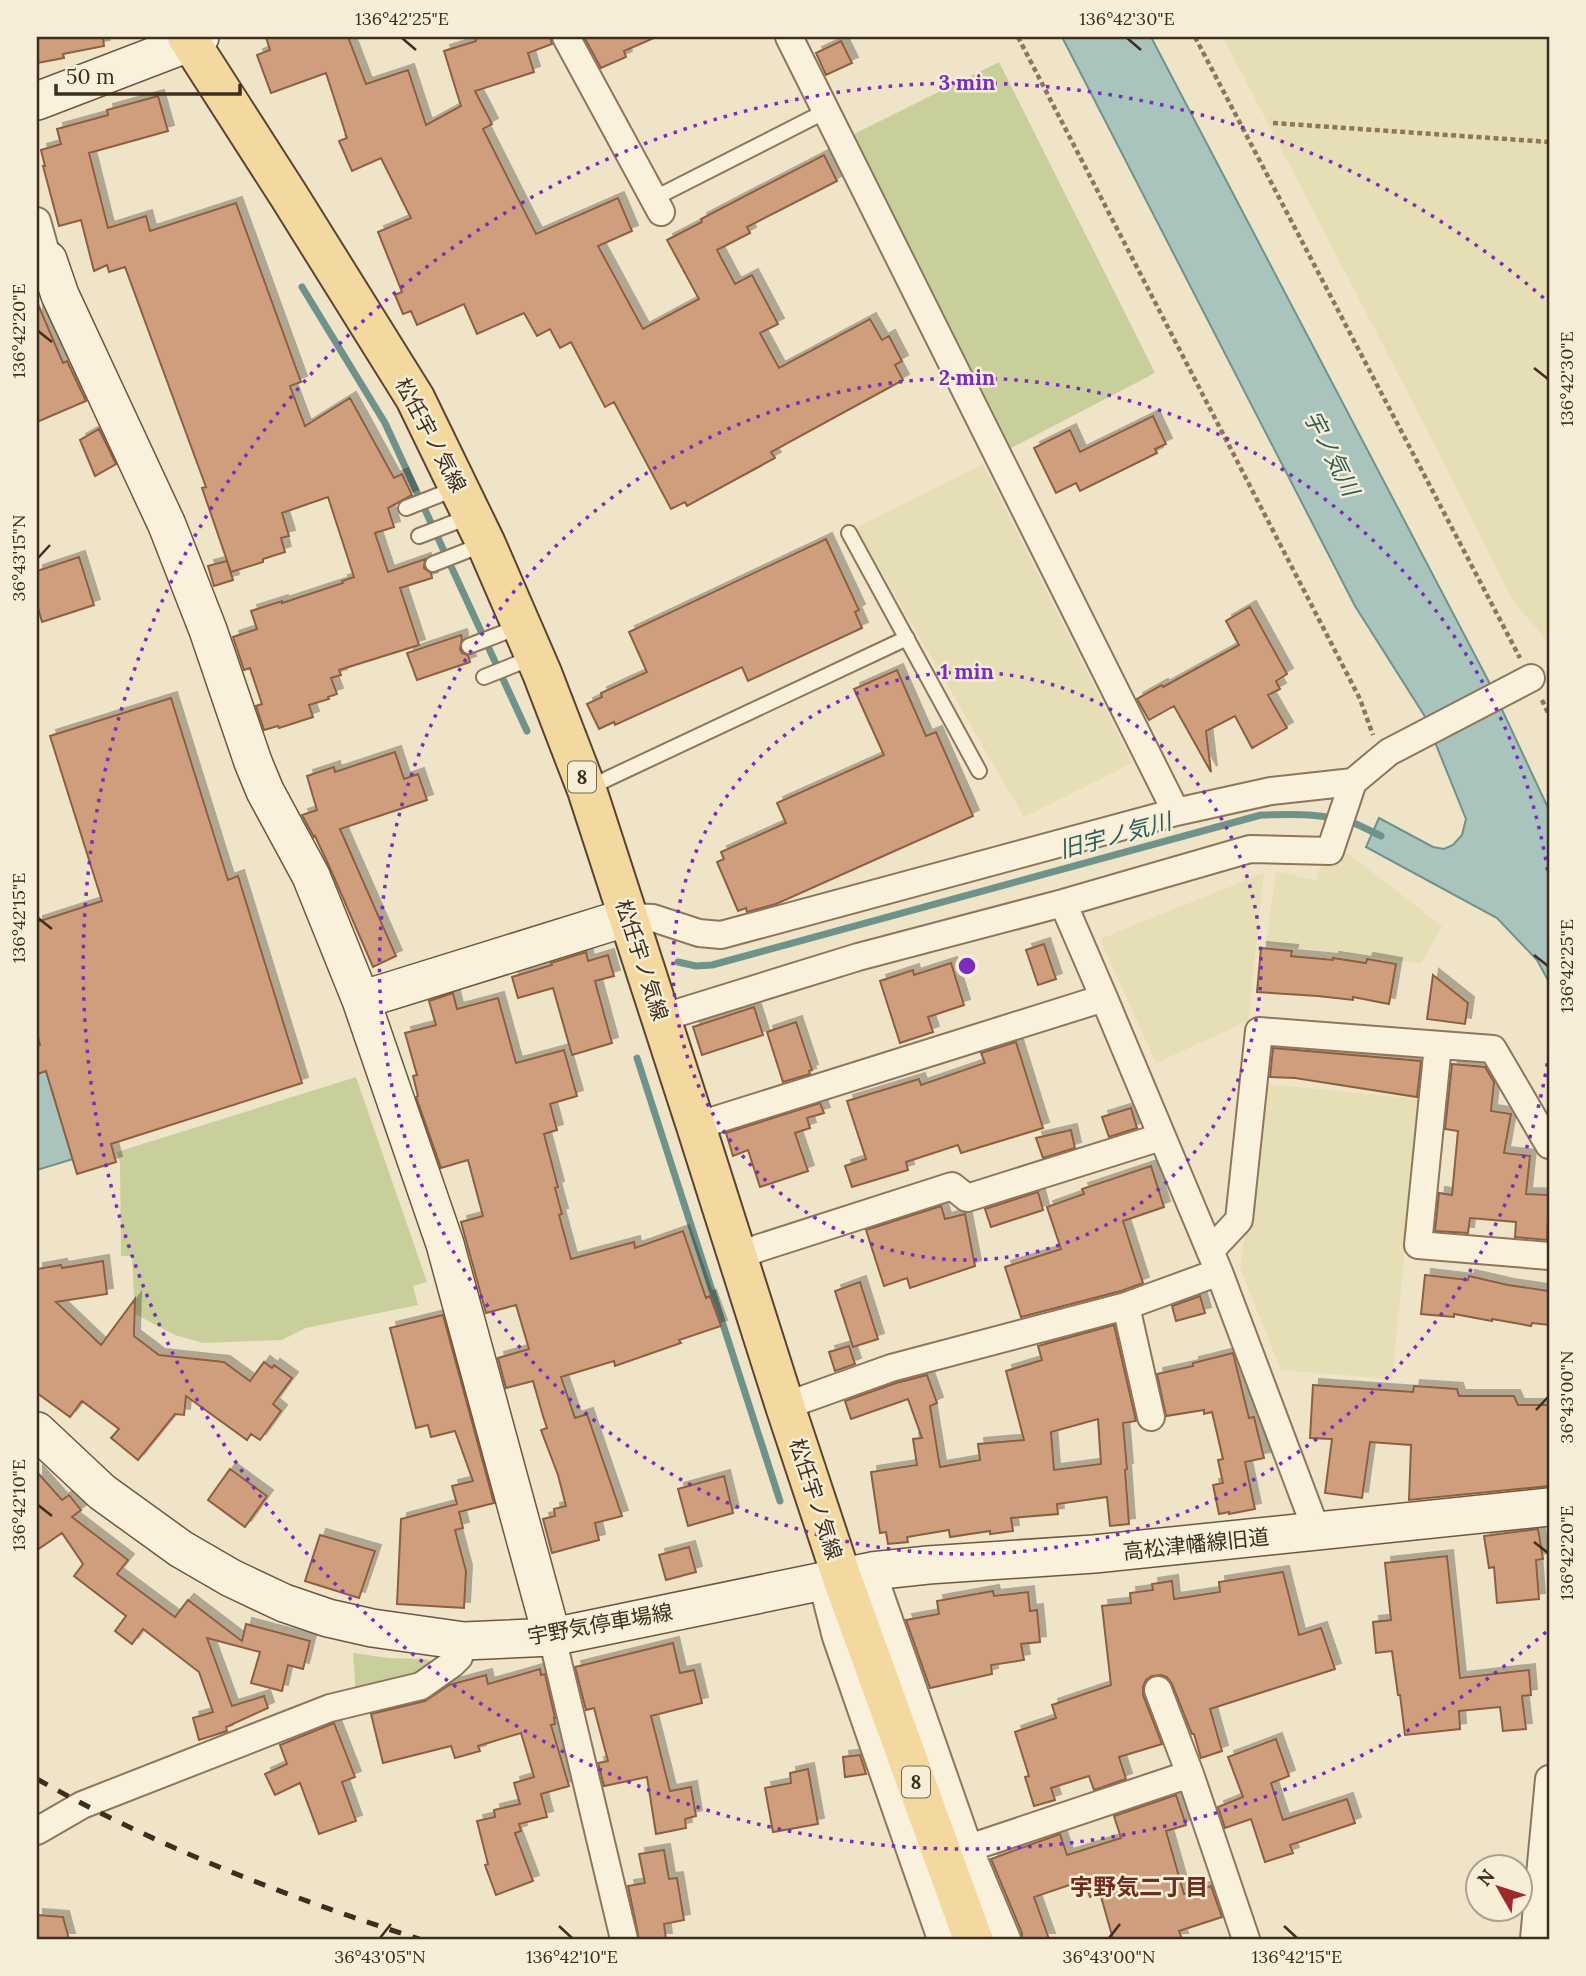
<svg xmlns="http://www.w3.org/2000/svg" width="1586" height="1976" viewBox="0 0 1586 1976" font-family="Lora,'Noto Sans JP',serif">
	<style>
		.farmland { fill: #e6deb5 }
		.green { fill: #c9cf9b }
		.water { fill: #a9c4bc; stroke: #6f938a; stroke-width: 2 }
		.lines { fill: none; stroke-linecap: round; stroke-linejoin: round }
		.stream { stroke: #6f938a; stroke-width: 7 }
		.building { fill: #cf9f7d; stroke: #8d5f41; stroke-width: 2; fill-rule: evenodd; filter: url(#shadow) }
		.lane-casing { stroke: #8d765c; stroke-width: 18 }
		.street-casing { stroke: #8d765c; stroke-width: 30 }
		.secondary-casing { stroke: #6f573f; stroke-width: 40 }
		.primary-casing { stroke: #5b4430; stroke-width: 42 }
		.path { stroke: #8d765c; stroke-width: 4.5; stroke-dasharray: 5 3.5; stroke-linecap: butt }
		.lane { stroke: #faf1dc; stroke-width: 14 }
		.street { stroke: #faf1dc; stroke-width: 26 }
		.secondary { stroke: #faf1dc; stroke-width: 37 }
		.primary { stroke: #f3d9a0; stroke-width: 38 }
		.rail { stroke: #3d2e20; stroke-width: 5; stroke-dasharray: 12 12; stroke-linecap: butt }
		.ticks { fill: none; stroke: #3d2e20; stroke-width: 2.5 }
		.ring { fill: none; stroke: #7b2cbf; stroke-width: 3.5; stroke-dasharray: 3.5 7 }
		.labels { text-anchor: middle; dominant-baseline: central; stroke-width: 5; stroke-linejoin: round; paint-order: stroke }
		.shield { fill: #f7eed8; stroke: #756857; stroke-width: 2 }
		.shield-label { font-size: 19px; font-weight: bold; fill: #3d2e20 }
		.street-label { font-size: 21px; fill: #3d2e20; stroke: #f7eed8 }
		.water-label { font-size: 23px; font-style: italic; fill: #2f5d5a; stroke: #f7eed8 }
		.neighbourhood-label { font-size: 23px; font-weight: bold; fill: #6b2e1e; stroke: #f7eed8 }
		.centre { fill: #7b2cbf; stroke: #f7eed8; stroke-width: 3.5 }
		.ring-label { font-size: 21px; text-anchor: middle; font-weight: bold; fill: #7b2cbf; stroke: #f7eed8; stroke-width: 5; stroke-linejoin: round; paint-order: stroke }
		.neatline { fill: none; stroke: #3d2e20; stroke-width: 2.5 }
		.ticks-label { font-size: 18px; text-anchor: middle; fill: #3d2e20 }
	</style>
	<defs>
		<filter id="shadow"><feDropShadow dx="6" dy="-6" stdDeviation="0" flood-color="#0004"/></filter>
	</defs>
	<rect width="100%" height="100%" fill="#f0e4c8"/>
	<path class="farmland" d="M1223 37H1549V643L1513 601 1437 449Z
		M983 464 1132 763 1024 817 856 528Z
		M1341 848 1442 926 1421 963 1266 944 1276 871 1317 881 1323 856Z
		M1264 873 1248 1021 1156 1063 1100 939Z
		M1266 1084 1420 1099 1392 1379 1281 1370 1240 1268Z"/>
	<path class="green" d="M999 62 1155 373 1011 448 854 134Z
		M356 1077 427 1282 413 1286 418 1305 306 1328 282 1340 203 1343 175 1335 135 1314 132 1256H121L120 1163 117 1152Z
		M353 1653 388 1658 424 1659 429 1660 432 1664V1669L356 1697Z"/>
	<path class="water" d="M1062 37H1151L1489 682 1549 810V982L1537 960 1497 918 1366 847 1379 818 1433 847 1444 849 1453 845 1462 835 1466 819 1424 715 1355 606Z
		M46 1071 73 1159 37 1170V1074Z"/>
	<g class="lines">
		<path class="stream" d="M302 287 385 423 527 731
			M678 962 696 966 712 965 1261 815C1293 814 1325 813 1356 824 1365 828 1373 832 1381 836
			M637 1058 780 1501"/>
	</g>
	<path class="building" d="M37 37H103L104 46 63 54 64 58 37 63Z
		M266 37H348L366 84 408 70 426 125 461 106 444 51 476 41 475 37H550L552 44 528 53 534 72 475 91 492 124 483 129 536 234 618 198 632 231 598 246 643 329 699 299 667 240 702 222 701 219 824 155 837 181 747 227 750 233 717 250 735 284 752 275 778 324 760 333 779 368 870 319 882 340 889 336 902 361 895 365 903 380 771 452 775 458 687 506 685 502 671 509 614 402 605 407 571 342 560 348 550 329 537 336 524 313 477 334 464 304 417 325 411 311 403 314 395 295 402 292 378 232 411 218 381 158 352 171 339 141 347 138 326 73 271 93 257 55 270 50Z
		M584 37H656L624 51 626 57 601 68Z
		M841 41 852 63 826 75 816 53Z
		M158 96 168 131 89 153 108 228 146 216 150 231 236 203 301 382 290 386 305 426 350 398 394 478 402 474 412 495 388 508 394 527 375 533 388 572 425 559 424 568 431 573 432 578 400 588 419 645 339 670 341 675 331 678 337 694 328 697 329 699 309 705 313 717 279 728 278 726 264 730 256 706 262 704 250 668 244 670 233 637 257 629 251 611 282 601V603L343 583 342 581 354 577 328 497 282 513 289 536 281 538 285 552 263 559V562L231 572 202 488 206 487 125 267 109 272 107 265 94 271 81 220 59 226 43 166H45L41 150 61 144 57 129 108 115 107 110Z
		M37 302 63 363 67 361 86 401 37 422Z
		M1153 416 1166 444 1155 449 1157 453 1080 491 1076 483 1056 493 1034 448 1070 430 1080 452Z
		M99 429 116 464 95 476 80 440Z
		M826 539 859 610 855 612 862 628 748 681 742 667 615 725 614 722 599 729 587 704 602 697 601 693 647 672 629 632Z
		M79 557 94 605 42 622 37 604V571Z
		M227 561 233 580 214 586 208 566Z
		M1250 607 1287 674 1276 681 1280 689 1268 695 1287 728 1252 748 1235 716 1206 731 1211 772 1174 706 1149 720 1137 699 1162 685 1163 687 1239 645 1226 621Z
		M461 635 462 639 460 649 462 653 468 655 470 662 417 680 407 653Z
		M897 670 926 736 936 732 973 816 776 904 747 912 746 908 738 911 717 862 724 859 721 852 786 823 777 803 884 755 854 689Z
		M171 698 228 880 238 876 302 1083 111 1144 116 1162 77 1174 46 1071 37 1074V1047L40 1045 37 1033V922L102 901 50 736Z
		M395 752 404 779 418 774 427 800 340 829 396 956 373 967 330 868 315 836 314 837 302 815 317 810 307 776 334 767 335 772Z
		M1044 944 1056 979 1038 985 1026 950Z
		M1261 948 1292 951 1291 956 1333 960V958L1366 963 1367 959 1396 964 1389 1004 1353 997V1000L1318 996 1257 992Z
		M586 952 588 961 608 955 614 976 595 981 612 1043 572 1055 553 988 518 998 512 977 552 965 551 963Z
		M951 963 964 1005 928 1017 933 1032 900 1043 880 981 913 970 914 975Z
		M1433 975 1468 1003 1465 1024 1427 1019Z
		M453 993 457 1009 498 998 516 1063 564 1050 577 1096 550 1104 557 1130 544 1134 558 1187 555 1188 562 1214 559 1215 571 1259 634 1242 635 1248 683 1231 706 1298 710 1296 721 1326 679 1340 681 1343 615 1366 614 1361 561 1377 575 1418 587 1414 622 1516 595 1523 599 1540 552 1553 543 1519 555 1516 554 1509 566 1506 558 1475 541 1430 547 1428 543 1416 533 1381 506 1388 498 1358 529 1349 516 1305 486 1313 461 1222 483 1216 468 1160 441 1168 416 1097 418 1096 413 1076 417 1075 405 1033 436 1025 429 1001Z
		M754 1007 763 1035 702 1055 693 1027Z
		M796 1022 812 1070 809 1071 810 1074 783 1082 767 1032Z
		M1016 1042 1043 1128 961 1153 958 1145 906 1162 908 1170 852 1187 845 1166 866 1159 847 1101 919 1079 921 1085 985 1063 981 1053Z
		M1273 1048 1421 1061 1417 1097 1295 1078 1270 1077Z
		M1452 1064 1485 1067 1494 1082 1491 1111 1511 1114 1504 1153 1530 1156 1526 1194 1549 1195 1547 1240 1515 1237 1516 1222 1470 1218 1468 1233 1435 1231 1439 1193 1452 1195 1458 1131 1445 1129Z
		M820 1103 824 1113 807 1118 810 1128 795 1133 808 1171 760 1187 748 1150 733 1156 726 1133Z
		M1131 1108 1137 1128 1109 1137 1102 1117Z
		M1071 1130 1075 1148 1043 1158 1036 1138Z
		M1151 1166 1164 1207 1123 1221 1143 1283 1121 1291 1021 1317 1005 1267 1061 1249 1047 1207 1084 1194 1082 1189Z
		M1038 1192 1043 1210 991 1227 985 1209Z
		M941 1206 945 1219 965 1214 975 1266 910 1288 907 1278 884 1286 866 1230Z
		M103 1261 107 1294 56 1302 101 1345 135 1299 134 1336 159 1355 224 1362 250 1381 264 1362 272 1368 274 1365 292 1378 273 1404 281 1411 260 1440 251 1434 247 1440 186 1396 184 1415 175 1414 138 1460 111 1438 119 1429 82 1401 70 1417 37 1393V1269L61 1265 62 1268Z
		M1425 1275 1468 1280 1469 1276 1508 1285 1549 1291V1325L1532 1323 1531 1326 1492 1319V1321L1454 1314V1317L1421 1314Z
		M860 1282 878 1339 853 1347 835 1291Z
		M1200 1296 1205 1313 1176 1321 1172 1306Z
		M443 1315 494 1503 459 1512 463 1528 455 1530 466 1571 464 1608 397 1604 401 1519 457 1504 452 1486 473 1481 455 1431 431 1437 428 1425 416 1428 390 1328Z
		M1114 1325 1136 1421 1123 1423 1127 1469 1125 1470 1129 1524 1110 1526 1107 1497 1057 1504 1058 1514 1011 1518 1013 1531 990 1534V1531L950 1537 949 1530 907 1537 908 1542 888 1544 886 1532 880 1533 871 1472 917 1465 913 1439 922 1438 908 1399 851 1419 845 1401 896 1383 927 1375 937 1403 930 1406 940 1467 980 1460 978 1444 1024 1440 1006 1371 1042 1360 1038 1346ZM1098 1419 1101 1464 1054 1470 1051 1432Z
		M849 1346 855 1364 835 1371 829 1352Z
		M1233 1353 1249 1418 1254 1417 1264 1458 1245 1462 1255 1509 1229 1514V1512L1219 1514 1213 1485 1223 1483 1218 1460 1223 1459 1212 1412 1204 1414V1410L1166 1416 1157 1374 1193 1366V1363Z
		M1313 1385 1413 1392 1414 1386 1457 1389 1459 1396H1514L1518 1405H1549V1486L1409 1500 1411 1445 1370 1442 1362 1498 1325 1493 1332 1439 1310 1438Z
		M230 1469 267 1496 245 1527 208 1500Z
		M37 1472 62 1500 69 1495 81 1510 72 1517 128 1560 117 1574 175 1617 188 1600 242 1641 246 1624 310 1641 303 1669 288 1665 282 1691 251 1683 260 1652 207 1638 232 1706 264 1696 268 1708 226 1727 227 1731 199 1740 193 1718 213 1712 199 1672 143 1629 132 1644 115 1631 126 1616 74 1576 83 1564 62 1533 37 1550Z
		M724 1476 733 1513 688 1526 678 1489Z
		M1538 1529 1543 1559 1536 1560 1539 1599 1497 1603 1494 1567 1489 1568 1484 1536Z
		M320 1535 375 1551 359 1598 305 1581Z
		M689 1547 696 1572 666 1580 659 1555Z
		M1447 1556 1460 1678 1529 1670 1531 1695 1522 1696 1526 1729 1503 1731 1500 1707 1459 1711 1460 1729 1405 1735 1400 1695H1398L1392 1651 1376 1653 1373 1622 1391 1620 1385 1563Z
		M1283 1572 1299 1635 1321 1628 1335 1669 1210 1709 1222 1751 1201 1758 1194 1734H1192L1172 1684 1167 1677 1161 1675 1152 1676 1146 1680 1143 1687V1695L1162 1744 1119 1757 1126 1779 1094 1790 1089 1776 1051 1788 1055 1800 1034 1806 1025 1777 1029 1776 1015 1732 1056 1718 1052 1705 1111 1685 1102 1606 1131 1603 1130 1593 1153 1590 1152 1584 1172 1581 1174 1599 1220 1592 1219 1582Z
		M993 1591 994 1596 1028 1592 1030 1611 1037 1610 1040 1642 1021 1644 1024 1660 991 1665 992 1674 930 1688 906 1620 939 1614 937 1601Z
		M673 1643 680 1673 694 1670 702 1703 651 1716 670 1791 691 1787 696 1816 685 1819 686 1828 656 1834 647 1777 604 1786 598 1763 608 1761 594 1708 586 1710 575 1667Z
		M540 1669 541 1675 545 1674 555 1718H554L555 1724 551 1725 569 1786 541 1794 547 1817 519 1824 521 1831 515 1833 533 1881 496 1895 485 1865 488 1864 477 1821 495 1817 494 1810 520 1804 514 1783 534 1777 521 1733 478 1746 480 1751 455 1758 451 1746 383 1763 371 1714 425 1701 449 1685 486 1675 488 1684Z
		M334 1723 355 1777 342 1782 356 1821 319 1834 300 1783 275 1795 265 1774 287 1764 280 1745Z
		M1276 1739 1289 1776 1271 1783 1283 1820 1347 1799 1355 1823 1290 1845 1293 1853 1265 1862 1251 1819 1225 1828 1218 1807 1243 1797 1228 1757Z
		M860 1755 866 1774 845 1777 843 1757Z
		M808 1769 818 1824 773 1832 765 1788 791 1783 790 1773Z
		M1176 1795 1186 1825 1166 1831 1184 1894 1211 1886 1222 1917 1179 1931 1182 1939H1113L1100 1893 1090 1897 1084 1880 1034 1897 1049 1939H1022V1933L991 1859 1060 1834 1067 1855 1121 1838 1114 1816Z
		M664 1850 669 1879 677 1878 684 1920 664 1924 666 1939H639L628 1886 645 1883 639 1854Z
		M37 1915 63 1917 69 1939H37Z"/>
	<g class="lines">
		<g class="lane-casing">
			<path id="lane" d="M653 199 826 111
				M406 508 457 488
				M849 533 979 771
				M419 536 471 516
				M433 564 484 544
				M469 646 521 626
				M484 677 534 657
				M589 789 607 779 907 638"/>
		</g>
		<g class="street-casing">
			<path id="street" d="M566 37 661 212
				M789 37 1176 812
				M37 221 48 260 37 264
				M1063 903 1104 998 1219 1272 1317 1532
				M628 917 653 918 699 933 721 935 1176 812 1271 791 1353 782 1389 752 1531 678
				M661 1018 858 957 1063 903 1250 849 1330 851 1353 782
				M1438 1045 1418 1245 1549 1256
				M696 1126 1104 998
				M1210 1251 1239 1220 1259 1031 1493 1049 1549 1145
				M738 1257 759 1248 952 1186 967 1198 1161 1137
				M1126 1306 1151 1417
				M785 1406 891 1368 1126 1306 1219 1272
				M872 1571 969 1848 1007 1939
				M822 1582 836 1637 941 1939
				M552 1637 624 1939
				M1190 1774 1246 1939
				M37 1831 82 1805 330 1708 421 1686 452 1664 459 1657 464 1641
				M969 1848 1190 1774 1158 1690
				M1536 1939H1534L1549 1779"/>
		</g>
		<g class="secondary-casing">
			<path id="secondary" d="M37 101 191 42 200 37
				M48 260 60 295 167 525 208 630 253 762 265 791 311 876 361 1000 628 917
				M361 1000 445 1244 552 1637
				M37 1431 102 1492 181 1549 231 1578 284 1603 328 1618 372 1628 464 1641 552 1637 872 1571 928 1565 1094 1554 1549 1507"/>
		</g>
		<g class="primary-casing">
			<path id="primary" d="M187 37 289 196 415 398 486 544 542 673 587 790 696 1126 785 1406 842 1578 973 1939"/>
		</g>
		<path class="path" d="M1018 37 1360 699 1373 735
			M1195 37 1520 658
			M1273 123 1549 142
			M1542 700 1549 715"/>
		<use href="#lane" class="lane"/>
		<use href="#street" class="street"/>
		<use href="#secondary" class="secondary"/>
		<use href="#primary" class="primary"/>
		<path class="rail" d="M37 1779C157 1847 287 1897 419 1939"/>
	</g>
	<path class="ticks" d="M402 38 416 50M1127 38 1141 50M38 331 52 342M1534 368 1548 379M38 558 50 545M38 918 52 929M1534 955 1548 966M1536 1410 1548 1397M38 1505 52 1516M1534 1542 1548 1553M559 1926 572 1938M1284 1926 1297 1938M380 1938 391 1924M1109 1938 1120 1924"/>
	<g class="ring">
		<circle cx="967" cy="966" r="294"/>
		<path d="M1549 1053A588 588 0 1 1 1549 879"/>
		<path d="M1546 1632A883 883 0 1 1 1546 300"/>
	</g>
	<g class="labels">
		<g class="shield">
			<rect x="568" y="761.5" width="28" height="31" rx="5"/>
			<rect x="902" y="1766.5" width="28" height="31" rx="5"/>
		</g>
		<g class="shield-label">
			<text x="582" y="777">8</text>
			<text x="916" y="1782">8</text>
		</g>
		<g class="street-label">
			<text transform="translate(431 435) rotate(62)">松任宇ノ気線</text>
			<text transform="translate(642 960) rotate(72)">松任宇ノ気線</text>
			<text transform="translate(816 1499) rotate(72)">松任宇ノ気線</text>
			<text transform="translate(1196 1544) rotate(-6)">高松津幡線旧道</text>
			<text transform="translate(600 1624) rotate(-10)">宇野気停車場線</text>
		</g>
		<g class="water-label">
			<text transform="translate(1332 453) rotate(63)">宇ノ気川</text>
			<text transform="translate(1115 835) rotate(-15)">旧宇ノ気川</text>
		</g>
		<g class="neighbourhood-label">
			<text x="1139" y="1886">宇野気二丁目</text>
		</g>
	</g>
	<circle cx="967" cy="966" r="10" class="centre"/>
	<g class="ring-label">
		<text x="967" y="90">3 min</text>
		<text x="967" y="385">2 min</text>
		<text x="967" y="679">1 min</text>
	</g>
	<rect width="1586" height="1976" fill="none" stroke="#f7eed8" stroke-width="77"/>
	<g transform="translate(1499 1888) rotate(309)"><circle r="33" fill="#f7eed8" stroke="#ada18e" stroke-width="2"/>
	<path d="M0-5L12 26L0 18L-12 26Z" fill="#9e2a2b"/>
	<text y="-10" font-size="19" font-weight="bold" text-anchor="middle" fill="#3d2e20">N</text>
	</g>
	<path d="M56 84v10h184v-10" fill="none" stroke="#3d2e20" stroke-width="3.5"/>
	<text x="66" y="84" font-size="21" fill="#3d2e20" stroke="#f7eed8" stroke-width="5" paint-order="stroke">50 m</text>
	<rect x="38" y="38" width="1510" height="1900" class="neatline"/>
	<g class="ticks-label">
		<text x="402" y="25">136°42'25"E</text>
		<text x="1127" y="25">136°42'30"E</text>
		<text transform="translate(19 331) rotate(-90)" y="6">136°42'20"E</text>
		<text transform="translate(1567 379) rotate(-90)" y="6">136°42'30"E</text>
		<text transform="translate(19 558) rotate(-90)" y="6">36°43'15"N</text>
		<text transform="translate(19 918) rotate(-90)" y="6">136°42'15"E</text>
		<text transform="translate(1567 966) rotate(-90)" y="6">136°42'25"E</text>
		<text transform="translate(1567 1397) rotate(-90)" y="6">36°43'00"N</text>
		<text transform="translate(19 1505) rotate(-90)" y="6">136°42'10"E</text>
		<text transform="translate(1567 1553) rotate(-90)" y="6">136°42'20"E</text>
		<text x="380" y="1963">36°43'05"N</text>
		<text x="572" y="1963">136°42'10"E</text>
		<text x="1109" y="1963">36°43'00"N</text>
		<text x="1297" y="1963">136°42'15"E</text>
	</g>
</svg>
